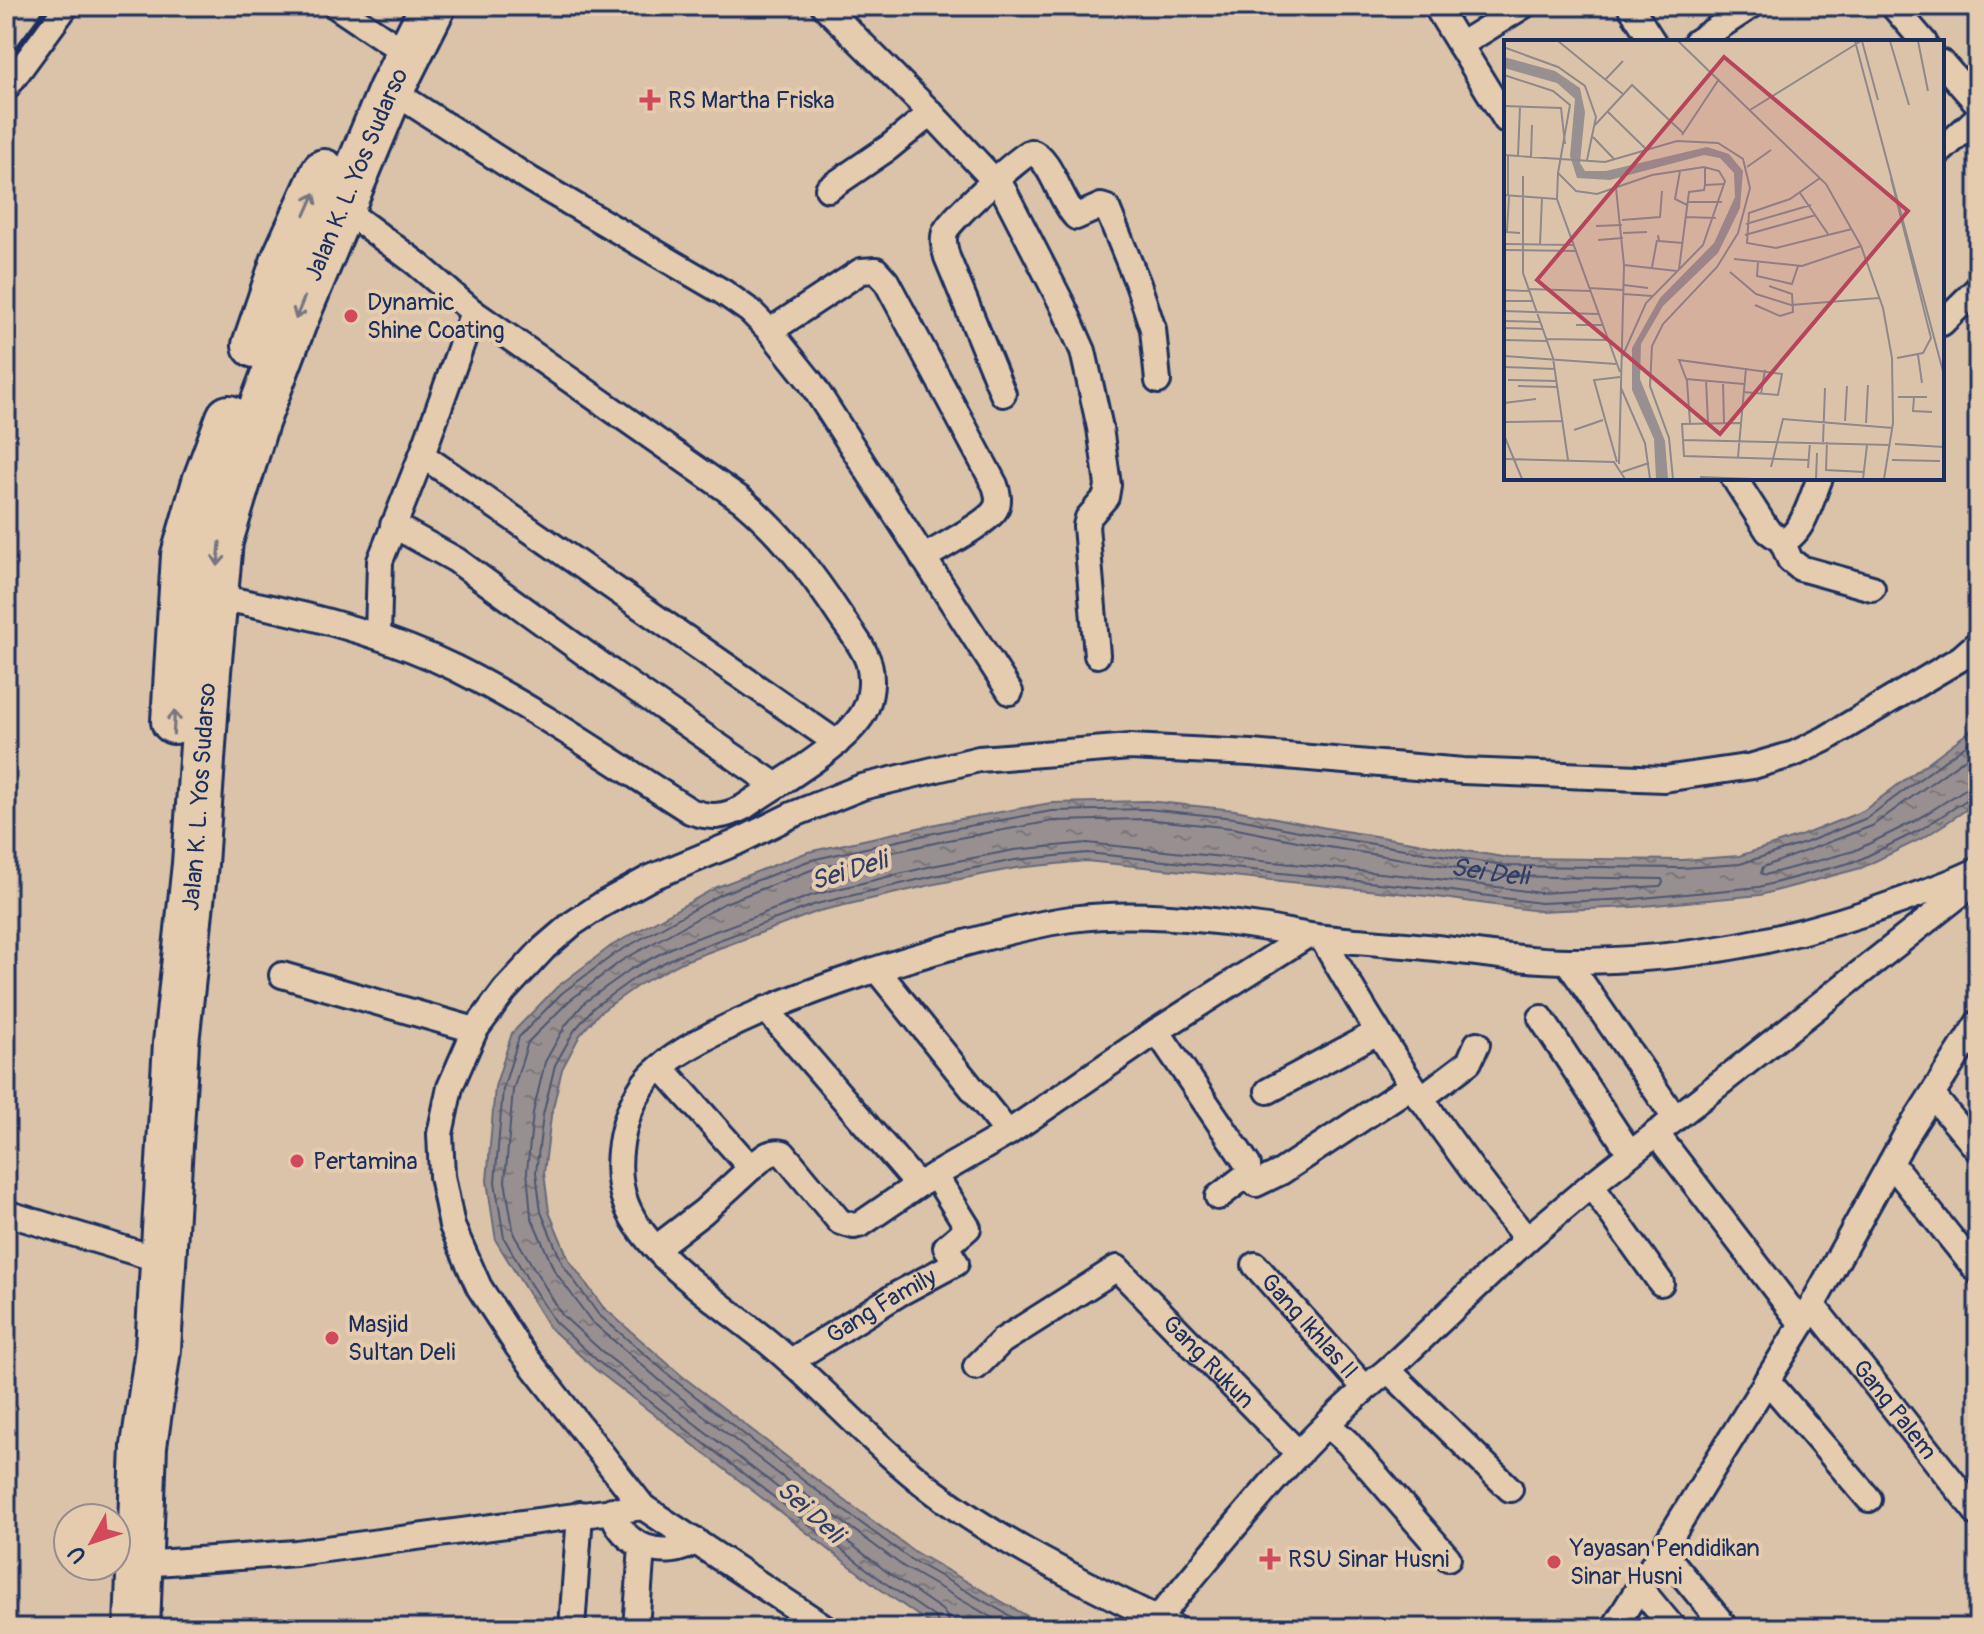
<svg xmlns="http://www.w3.org/2000/svg" width="1984" height="1634" viewBox="0 0 1984 1634" font-family="Pangolin,sans-serif">
	<style>
		.water { fill: url(#water-ripples); stroke: #66697c; stroke-width: 2 }
		.lines { fill: none; stroke-linecap: round; stroke-linejoin: round }
		.shore { stroke: #4d5672; stroke-width: 2 }
		.street-casing { stroke: #1b2f5e; stroke-width: 30 }
		.highway-casing { stroke: #1b2f5e; stroke-width: 50 }
		.street { stroke: #e6ccae; stroke-width: 24 }
		.highway { stroke: #e6ccae; stroke-width: 44 }
		.rail { stroke: #1b2f5e; stroke-width: 6 }
		.oneway { stroke: #767682 }
		.poi-dot { fill: #d1495b; stroke: #e6ccae; stroke-width: 3 }
		.labels { text-anchor: middle; dominant-baseline: central; stroke-width: 8; stroke-linejoin: round; paint-order: stroke }
		.poi-label { font-size: 24px; fill: #1b2f5e; stroke: #e6ccae; text-anchor: start }
		.street-label { font-size: 24px; fill: #1b2f5e; stroke: #e6ccae }
		.water-label { font-size: 26px; font-style: italic; fill: #2e3e66; stroke: #e6ccae }
		.inset-road { fill: none; stroke: #8e888b; stroke-width: 2 }
		.view { fill: #b6455b; fill-opacity: 0.15; stroke: #b6455b; stroke-width: 4 }
		.inset-edge { fill: none; stroke: #1b2f5e; stroke-width: 4 }
	</style>
	<defs>
		<pattern id="water-ripples" width="26" height="14" patternUnits="userSpaceOnUse" patternTransform="scale(2)"><rect width="26" height="14" fill="#989090"/><path d="M2 4q2-2 4 0t4 0M15 11q2-2 4 0t4 0" fill="none" stroke="#7b7679"/></pattern>
	</defs>
	<rect width="100%" height="100%" fill="#dac3a9"/>
	<filter id="ink" filterUnits="userSpaceOnUse"><feTurbulence type="fractalNoise" baseFrequency=".0125" numOctaves="2"/><feDisplacementMap in="SourceGraphic" scale="16" xChannelSelector="R" yChannelSelector="G"/><feConvolveMatrix kernelMatrix="1 2 1 2 8 2 1 2 1" color-interpolation-filters="sRGB"/></filter>
	<g filter="url(#ink)">
		<path class="water" d="M1978 725V802L1925 837 1861 868 1760 895 1633 907 1539 911 1436 897 1086 861 1016 868 935 884 819 911 682 962 640 984 599 1013 580 1035 562 1069 551 1116 544 1173 549 1212 569 1260 603 1307 682 1376 809 1474 915 1552 1048 1628H936L880 1589 595 1369 549 1327 496 1241 487 1181 495 1087 512 1033 557 987 611 946 717 887 808 852 950 821 1051 803 1147 801 1235 810 1326 828 1509 858 1682 860 1739 856 1803 835 1863 811Z"/>
		<g class="lines">
			<g class="shore">
				<path d="M1978 749 1872 826 1763 867 1761 873 1765 875 1854 851 1915 821 1967 788 1978 786"/>
				<path d="M940 1628 936 1618 885 1583 600 1363 555 1322 529 1282 504 1238 495 1182 503 1089 519 1037 562 993 616 953 721 894 811 860 952 829 1052 811 1147 809 1234 818 1324 836 1509 866 1682 868 1740 864 1805 843 1867 818 1978 736"/>
				<path id="s1" d="M950 1628 948 1618 942 1610 891 1575 606 1355 562 1315 514 1235 505 1181 513 1090 528 1042 569 1001 621 961 725 903 814 869 953 839 1053 821 1146 819 1232 828 1322 846 1508 876 1662 879 1663 883 1660 886 1540 893 1438 879 1087 843 1014 850 932 866 813 895 675 946 631 969 585 1002 565 1026 545 1062 533 1113 527 1171 531 1216 554 1270 591 1321 671 1390 798 1489 904 1567 1010 1628"/>
				<path d="M1031 1628 910 1559 804 1481 677 1382 598 1314 563 1265 541 1212 536 1172 543 1115 555 1065 574 1031 594 1007 636 977 679 955 816 904 934 876 1015 860 1087 853 1437 889 1540 903 1632 899 1759 887 1857 861 1920 830 1971 797 1978 796"/>
			</g>
			<g class="street-casing">
				<g id="street">
					<path d="M336 6 388 41"/>
					<path d="M824 6 931 113 1004 191 1063 306 1083 351 1100 428 1108 485 1106 497 1088 518 1086 526 1097 655"/>
					<path d="M1436 6 1506 120"/>
					<path d="M1630 6 1653 42"/>
					<path d="M1893 6 1924 42"/>
					<path d="M1696 42 1751 6"/>
					<path d="M1460 45 1523 6"/>
					<path d="M1942 63 1978 104"/>
					<path d="M6 88 66 6"/>
					<path d="M391 90 531 180 723 292 750 311 770 331 810 381 1010 692"/>
					<path d="M1942 150 1978 117"/>
					<path d="M828 189 888 148 931 113"/>
					<path d="M1942 323 1978 288"/>
					<path d="M770 331 861 271 876 270 886 281 995 485C998 494 1000 502 995 510 986 524 939 548 923 558"/>
					<path d="M1003 394 947 257C945 249 942 241 945 232 949 220 1018 158 1031 152 1051 158 1060 201 1076 217L1101 206 1107 208 1138 284 1153 329 1158 381"/>
					<path d="M422 455 837 743"/>
					<path d="M1734 478 1768 531 1782 541C1803 536 1812 496 1820 478"/>
					<path d="M393 525 456 560 611 672 775 785"/>
					<path d="M1782 541 1790 560 1800 568 1872 588"/>
					<path d="M215 597C296 611 381 632 455 668 537 709 613 762 690 811 711 819 725 817 744 807 778 783 844 747 864 712 871 698 873 680 869 664 864 647 851 632 841 617 812 573 783 535 743 501L473 312 416 263 341 207"/>
					<path d="M378 636 380 561 422 455 473 312"/>
					<path d="M1322 938C1383 1044 1448 1145 1527 1239"/>
					<path d="M1567 961 1675 1118"/>
					<path d="M877 970 1008 1133"/>
					<path d="M282 975 475 1030"/>
					<path d="M766 1009 918 1185"/>
					<path d="M1541 1018 1630 1153"/>
					<path d="M1157 1031 1248 1165V1174L1218 1197"/>
					<path d="M1268 1091 1376 1033"/>
					<path d="M1933 1096 1978 1150"/>
					<path d="M1420 1099 1469 1062 1477 1044"/>
					<path d="M1656 1133 1802 1324"/>
					<path d="M1891 1163 1978 1272"/>
					<path d="M751 1168C761 1160 770 1149 783 1153L840 1222 854 1226 861 1224 918 1185 1008 1133 1157 1031 1306 936"/>
					<path d="M1248 1174 1256 1184 1281 1172 1411 1086"/>
					<path d="M1591 1185 1661 1283"/>
					<path d="M6 1213 164 1261"/>
					<path d="M656 1248 703 1212 751 1168 662 1068"/>
					<path id="s2" d="M1255 1265 1365 1388"/>
					<path id="s3" d="M1813 1306 1978 1514"/>
					<path id="s4" d="M791 1361 898 1294 956 1263 946 1247 968 1228 935 1175"/>
					<path id="s5" d="M976 1367 1002 1341 1117 1268 1299 1454"/>
					<path d="M1388 1370 1510 1489"/>
					<path d="M1767 1380 1869 1499"/>
					<path d="M1328 1425 1347 1442 1448 1558"/>
					<path d="M612 1510C621 1547 665 1562 696 1541"/>
					<path d="M1662 1550 1726 1628"/>
					<path d="M141 1564 296 1553 643 1507"/>
					<path d="M1639 1587 1673 1628"/>
					<path d="M1157 1619C1230 1534 1300 1439 1388 1370L1527 1239 1591 1185 1978 880"/>
					<path d="M572 1628 580 1514"/>
					<path d="M636 1628 642 1547"/>
					<path d="M826 1628 643 1507 518 1347 479 1287 452 1226 442 1176 440 1134 450 1087 475 1030 505 990 544 948 572 924 601 905 650 878 735 843 792 815 862 787 979 759 1130 747 1251 753 1463 771 1664 779 1753 766 1794 754 1825 739 1961 658 1978 643"/>
					<path d="M1175 1628C1093 1586 1006 1547 933 1491 874 1446 825 1389 768 1342 725 1307 646 1256 626 1204 612 1168 621 1119 642 1087 686 1017 986 931 1071 919 1133 911 1198 918 1260 927 1282 930 1303 936 1325 938 1362 942 1399 944 1436 948 1480 953 1525 961 1569 961 1688 961 1794 940 1906 899 1930 890 1955 882 1978 870"/>
					<path d="M1614 1628 1802 1324 1905 1137 1978 1023"/>
				</g>
			</g>
			<g class="highway-casing">
				<g id="highway">
					<path d="M255 345 284 260 324 172"/>
					<path d="M174 721 184 555 205 482 229 418"/>
					<path id="s6" d="M137 1628 144 1446 158 1349 176 1043 195 864 208 671 220 541 256 422 294 322 391 90 433 6"/>
				</g>
			</g>
			<use href="#street" class="street"/>
			<use href="#highway" class="highway"/>
			<path class="rail" d="M6 64 49 6"/>
		</g>
		<defs><path id="oneway-shaft" d="M-6 0H5M1.5-3L5.5 0L1.5 3" fill="none" stroke-width="1.6" stroke-linecap="round" stroke-linejoin="round" transform="scale(2)"/></defs>
		<g class="oneway">
			<use href="#oneway-shaft" transform="translate(310 204) rotate(-66)"/>
			<use href="#oneway-shaft" transform="translate(300 308) rotate(112)"/>
			<use href="#oneway-shaft" transform="translate(219 554) rotate(95)"/>
			<use href="#oneway-shaft" transform="translate(174 722) rotate(-87)"/>
		</g>
	</g>
	<g class="poi-dot">
		<path d="M646 88h8v8h8v8h-8v8h-8v-8h-8v-8h8z"/>
		<circle cx="351" cy="316" r="8"/>
		<circle cx="297" cy="1161" r="8"/>
		<circle cx="332" cy="1338" r="8"/>
		<path d="M1266 1547h8v8h8v8h-8v8h-8v-8h-8v-8h8z"/>
		<circle cx="1554" cy="1562" r="8"/>
	</g>
	<g class="labels">
		<g class="poi-label">
			<text x="668" y="100">RS Martha Friska</text>
			<text x="367" y="302">Dynamic<tspan x="367" dy="28">Shine Coating</tspan></text>
			<text x="313" y="1161">Pertamina</text>
			<text x="348" y="1324">Masjid<tspan x="348" dy="28">Sultan Deli</tspan></text>
			<text x="1570" y="1548">Yayasan Pendidikan<tspan x="1570" dy="28">Sinar Husni</tspan></text>
			<text x="1288" y="1559">RSU Sinar Husni</text>
		</g>
		<g class="street-label">
			<text stroke="none"><textPath href="#s6" startOffset="1482">Jalan K. L. Yos Sudarso</textPath></text>
			<text stroke="none"><textPath href="#s6" startOffset="834">Jalan K. L. Yos Sudarso</textPath></text>
			<text stroke="none"><textPath href="#s4" startOffset="106">Gang Family</textPath></text>
			<text stroke="none"><textPath href="#s2" startOffset="82">Gang Ikhlas II</textPath></text>
			<text stroke="none"><textPath href="#s5" startOffset="304">Gang Rukun</textPath></text>
			<text stroke="none"><textPath href="#s3" startOffset="132">Gang Palem</textPath></text>
		</g>
		<g class="water-label">
			<text stroke="none"><textPath href="#s1" startOffset="1814">Sei Deli</textPath></text>
			<text transform="translate(849 871) rotate(-17)">Sei Deli</text>
			<text transform="translate(810 1512) rotate(42)">Sei Deli</text>
		</g>
	</g>
	<g transform="translate(1504 40)">
		<rect width="440" height="440" fill="#dac3a9"/>
		<path d="M0 17 51 31 76 48 81 72 76 123 81 131H102L203 107 225 114 239 131 236 168 214 213 159 266 137 304 136 339 161 401 164 439H152L150 399 128 350V308L156 258 210 203 231 157 230 133 216 118 200 115 106 140 73 138 66 116 71 59 53 43 0 28Z" fill="#989090"/>
		<path class="inset-road" d="M54 1 119 54M174 1 322 144 357 206 379 268 388 318 389 383 380 439M351 1 440 335M358 1 374 60M386 1 405 65M414 1 424 51M2 8 54 27 81 46 92 77 83 120M0 35 49 51 66 65 54 133 72 151 93 154 148 135 200 127 215 131 221 141 199 205 142 263 118 317M101 40 119 21M0 66 57 68 61 104M246 70 357 1M104 72 143 110M91 85 128 45 179 93M178 95 215 39M89 97 110 119M0 115 101 122 173 101 214 103 239 119 246 148 234 193 213 227 159 284 148 306 146 346 165 398 169 439M4 116V156M14 116 16 67M27 117 28 85M201 127V145L221 144M243 127 267 110M176 131 171 159 183 165M54 133 53 159 116 332M19 136V233L49 318 64 420M316 138 286 159 245 173 243 203 272 208 348 189M387 138 427 298 419 313 393 318M112 148 120 225 115 424M296 153 324 194M0 155 53 159M5 156 3 192 16 193M184 162H218M181 177 212 178M118 180 156 177 158 151M242 184 307 165M92 186 118 185M119 193 143 192M154 195 155 201 179 203M241 195 312 175M94 200 119 198M0 204 70 205M36 204 38 158M0 210 73 211M230 219 298 226 357 206M254 222 253 236 288 244 294 226M120 225 173 231M148 227 153 200M175 229 185 152 200 150 201 145M226 232 252 254 287 265 375 258M120 245 144 248M85 248 120 250M24 249 86 251M0 250 25 251M120 254 148 256M0 261H29M251 265 276 276 289 272 288 254 265 246M0 271 94 274M0 281 36 282M72 285H98M0 288 39 289M42 299 103 300M0 300 43 301M414 315 418 343M0 316 112 324M0 327 51 329M182 339 240 344M4 340 53 341M202 340 204 383M219 342 220 383M14 346 54 347M117 348 141 403 146 439M257 354 261 330M394 357H423M410 357 409 371 428 372M0 363 32 359M341 381 343 346M0 382 59 381M186 383 183 341 175 320 278 334 274 355 239 352M236 383 178 384 180 416 305 420M362 383 364 345M70 390 99 380M0 395 18 439M179 400 386 405M319 402 321 348M323 402 322 430 360 432M391 404 440 407M234 417 242 328M0 419 110 422 121 439M388 420 436 421M113 422 90 340 116 337M267 427 279 379 389 388M304 428 306 402M118 432 145 423M196 437 249 439M312 439 313 413M359 439 363 405"/>
		<path class="view" d="M220 17 404 171 216 394 33 240Z"/>
		<rect width="440" height="440" class="inset-edge"/>
	</g>
	<rect width="1984" height="1634" fill="none" stroke="#e6ccae" stroke-width="32"/>
	<rect x="16" y="16" width="1952" height="1602" fill="none" stroke="#1b2f5e" stroke-width="3" filter="url(#ink)"/>
	<g transform="translate(92 1542) rotate(230)"><circle r="38" fill="#e6ccae" stroke="#958d8e" stroke-width="2"/>
	<path d="M0-6L14 30L0 20L-14 30Z" fill="#d1495b"/>
	<text y="-12" font-size="22" font-weight="bold" text-anchor="middle" fill="#1b2f5e">U</text>
	</g>
</svg>
